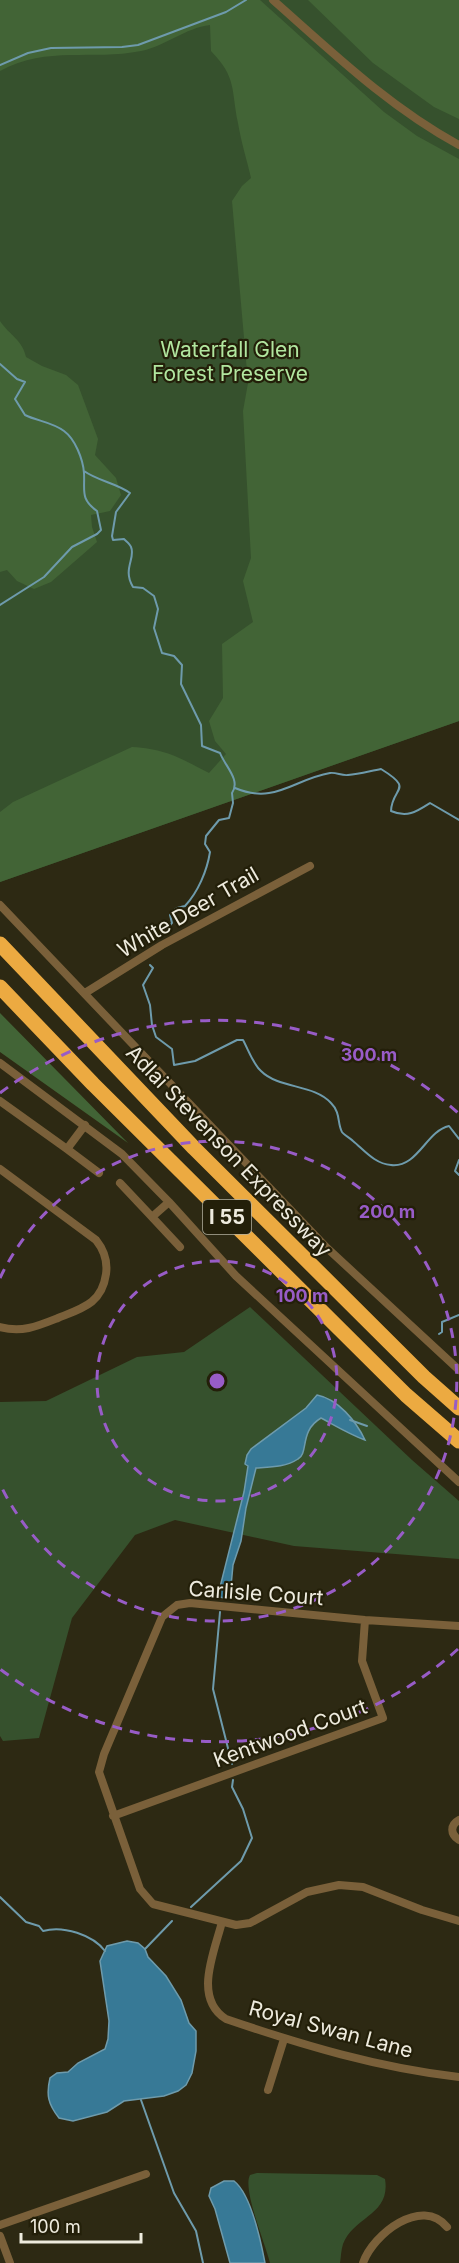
<svg xmlns="http://www.w3.org/2000/svg" width="459" height="2263" viewBox="0 0 459 2263" font-family="Inter,sans-serif">
	<style>
		.green { fill: #36512d }
		.forest { fill: #426436 }
		.water { fill: #377996; stroke: #6e9bac; stroke-width: 1.5 }
		.lines { fill: none; stroke-linecap: round; stroke-linejoin: round }
		.stream { stroke: #6e9bac; stroke-width: 2 }
		.street { stroke: #7a603a; stroke-width: 8 }
		.highway { stroke: #ecaa41; stroke-width: 15 }
		.ring { fill: none; stroke: #985cc7; stroke-width: 3; stroke-dasharray: 10 8 }
		.labels { text-anchor: middle; dominant-baseline: central; stroke-width: 4.5; stroke-linejoin: round; paint-order: stroke }
		.shield { fill: #231f09; stroke: #b1ae9e; stroke-width: 1.5 }
		.shield-label { font-size: 20px; font-weight: bold; fill: #eeebde }
		.park-label { font-size: 21px; fill: #b1e69f; stroke: #231f09 }
		.street-label { font-size: 21px; fill: #eeebde; stroke: #231f09 }
		.centre { fill: #985cc7; stroke: #231f09; stroke-width: 3 }
		.ring-label { font-size: 18px; text-anchor: middle; font-weight: bold; fill: #985cc7; stroke: #231f09; stroke-width: 4.5; stroke-linejoin: round; paint-order: stroke }
	</style>
	<rect width="100%" height="100%" fill="#2d2913"/>
	<path class="green" d="M0 0H459V721L0 882Z
		M250 1307 412 1460 459 1501V1559L294 1546 175 1520 135 1535 72 1618 39 1738 3 1741 0 1736V1402L46 1401 137 1357 184 1352Z
		M257 2173 377 2175 385 2179C391 2215 354 2216 343 2244 341 2250 341 2257 340 2263H270C266 2245 242 2189 250 2175Z"/>
	<path class="forest" d="M0 0H260L384 112 417 136 459 159V721L0 882V812L13 802 132 747C166 749 180 758 209 773L226 754 215 741 209 721 223 698 222 644 253 622 243 581 251 558 243 411 248 383 232 201 242 186 251 178C247 160 241 142 238 123 231 89 237 78 211 51L210 25C185 28 166 46 141 51 91 61 49 45 0 71Z
		M308 0H459V119L434 107 373 63Z
		M0 321C10 336 22 339 26 357L42 366 66 375 78 385 98 439 95 455 116 478 121 495 110 511 91 515 92 527 97 542 51 582 34 589 17 581 7 570 0 572Z
		M0 1013 128 1143 0 1052Z"/>
	<path class="water" d="M317 1395C338 1399 356 1421 365 1440 349 1434 336 1426 321 1418 299 1431 309 1453 298 1459 286 1467 271 1467 256 1468L246 1508 241 1541 233 1565 231 1586 224 1598 220 1597 218 1595 244 1492 248 1466 245 1464 247 1455 251 1449 306 1408Z
		M127 1941 138 1943 145 1949 148 1957 166 1976 181 2000 189 2023 196 2031V2051L192 2073 186 2085 178 2091 164 2096 124 2101 107 2112 73 2121 59 2118C48 2104 46 2095 50 2078L57 2073 68 2072 78 2063 105 2049 108 2039 109 2021 100 1961 107 1946Z
		M224 2181H234C251 2194 261 2242 265 2263H230L215 2209 209 2196 211 2188Z"/>
	<g class="lines">
		<path class="stream" d="M0 65 28 53 51 48 122 47 138 45 226 12 246 0
			M0 364 17 379 25 382 15 399 25 415C37 421 52 422 64 431 75 439 83 459 84 473 85 491 80 499 97 511L101 530 97 534 72 547 44 577 0 605
			M84 471C98 481 116 483 130 493L116 512 112 536 113 540 124 539C127 542 130 544 131 547 136 558 122 569 133 587L143 588 154 596 158 609 154 628 162 653 174 656 182 665 181 684 201 725 202 746 220 753C225 766 241 780 232 793L233 803 229 818 219 820 206 836 205 844 210 852C207 871 198 892 185 906 177 908 174 908 170 915L172 923 165 932
			M235 788C275 805 294 779 330 773 336 772 342 776 348 775 359 774 370 771 381 769 415 790 392 787 391 811 407 818 416 812 430 803L459 820
			M150 965 153 968 143 985 150 1005 152 1025 156 1037 172 1049 174 1065 195 1061 237 1040H243C248 1049 253 1064 261 1071 279 1089 314 1084 331 1103 341 1113 337 1123 342 1132 344 1135 350 1138 353 1141 364 1150 375 1164 391 1165 418 1168 426 1131 449 1126L459 1139
			M459 1160 455 1171 459 1175
			M439 1334 442 1332V1322L459 1315
			M350 1420 367 1426
			M220 1612 213 1689 232 1764
			M0 1897 26 1922 39 1926 43 1931C63 1925 93 1935 105 1951
			M191 1907 241 1861 252 1838 243 1809 232 1787 233 1780
			M145 1949 172 1921
			M141 2100 174 2193 196 2231 203 2263"/>
		<path class="street" d="M273 0C332 52 389 107 459 145
			M0 905 327 1248 459 1370
			M85 993 162 945 310 866
			M0 1063 122 1154 169 1202 236 1276 459 1482
			M0 1101 67 1149 85 1125
			M67 1149 99 1173
			M0 1169 96 1240C104 1250 108 1260 106 1274 102 1303 83 1308 58 1318 38 1326 22 1333 0 1327
			M120 1183 152 1217 169 1202
			M152 1217 180 1247
			M459 1626 365 1620 190 1603 177 1605 162 1617 104 1754 99 1772 140 1889 153 1904 236 1925 250 1923 307 1892 339 1885 363 1887 422 1910 459 1921
			M113 1816 383 1718 362 1661 365 1620
			M459 1820C450 1825 450 1834 459 1840
			M222 1922C214 1953 193 1998 226 2019 302 2045 379 2068 459 2077
			M268 2090 284 2039
			M0 2225 146 2174
			M0 2236 10 2263
			M363 2263C373 2234 422 2196 447 2227"/>
		<path class="highway" d="M0 944 194 1148 424 1377 459 1408
			M0 987 93 1084 406 1395 459 1441"/>
	</g>
	<g class="ring">
		<circle cx="217" cy="1381" r="120"/>
		<path d="M0 1278A240 240 0 1 1 0 1484"/>
		<path d="M458 1649A360 360 0 0 1 0 1669M0 1093A360 360 0 0 1 458 1113"/>
	</g>
	<g class="labels">
		<rect class="shield" x="203" y="1200" width="48" height="34" rx="4.5"/>
		<g class="shield-label">
			<text x="227" y="1217">I 55</text>
		</g>
		<g class="park-label">
			<text x="230" y="349">Waterfall Glen<tspan x="230" dy="24">Forest Preserve</tspan></text>
		</g>
		<g class="street-label">
			<text transform="translate(188 912) rotate(-30)">White Deer Trail</text>
			<text transform="translate(229 1151) rotate(46)">Adlai Stevenson Expressway</text>
			<text transform="translate(256 1593) rotate(4)">Carlisle Court</text>
			<text transform="translate(290 1733) rotate(-20)">Kentwood Court</text>
			<text transform="translate(331 2029) rotate(15)">Royal Swan Lane</text>
		</g>
	</g>
	<circle cx="217" cy="1381" r="9" class="centre"/>
	<g class="ring-label">
		<text x="369" y="1061">300 m</text>
		<text x="387" y="1218">200 m</text>
		<text x="302" y="1302">100 m</text>
	</g>
	<path d="M21 2233v9h120v-9" fill="none" stroke="#eeebde" stroke-width="3"/>
	<text x="30" y="2233" font-size="18" fill="#eeebde" stroke="#231f09" stroke-width="4.5" paint-order="stroke">100 m</text>
</svg>
